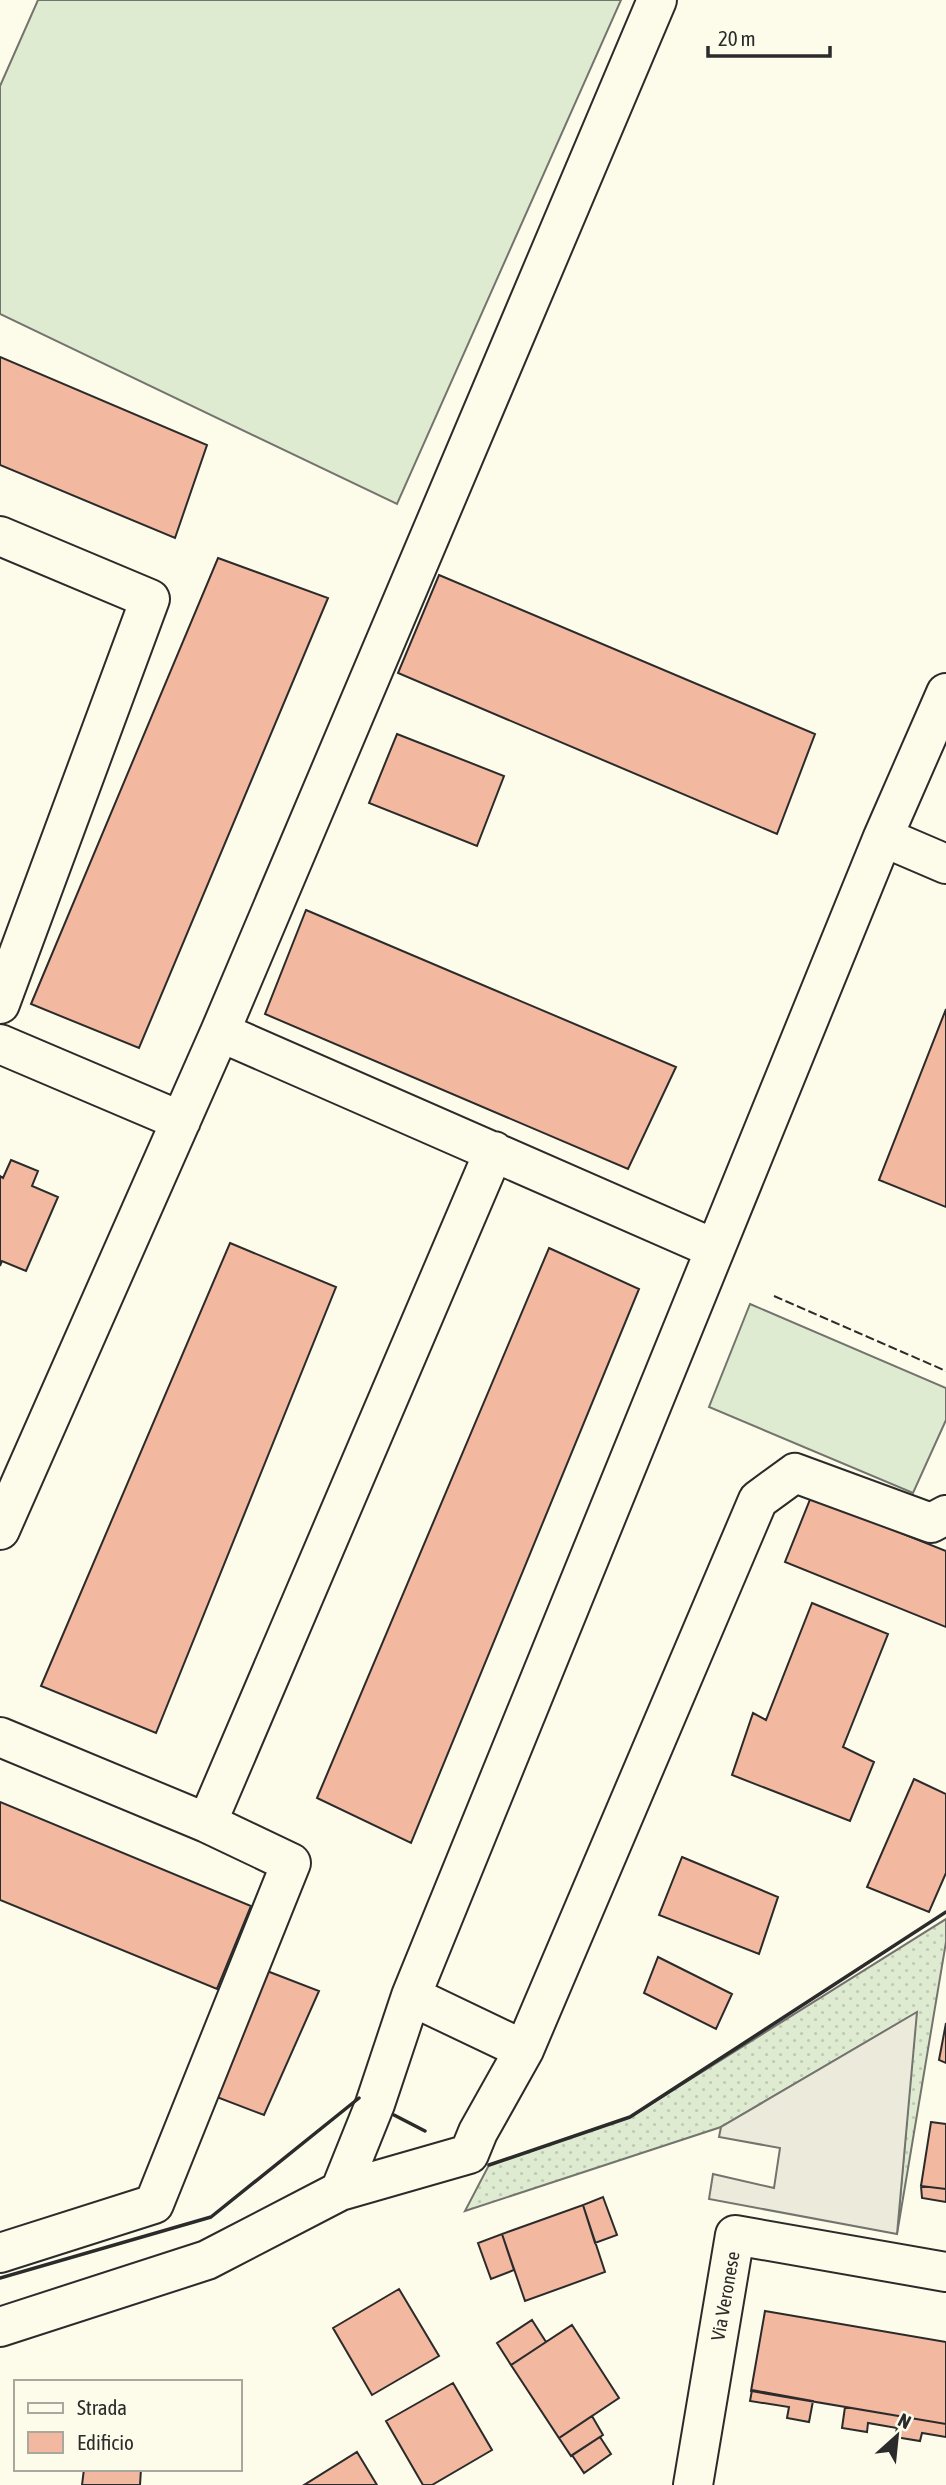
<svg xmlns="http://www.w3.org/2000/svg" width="946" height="2485" viewBox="0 0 946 2485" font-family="'Asap Condensed',sans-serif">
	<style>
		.grass { fill: url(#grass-dots); stroke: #74746e; stroke-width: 2 }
		.pitch { fill: #deebd1; stroke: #74746e; stroke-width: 2 }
		.parking { fill: #eceadb; stroke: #74746e; stroke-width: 2 }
		.building { fill: #f2b8a0; stroke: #2b2b2b; stroke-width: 2 }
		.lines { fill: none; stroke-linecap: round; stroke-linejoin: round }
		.minor-casing { stroke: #2b2b2b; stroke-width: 42 }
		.minor { stroke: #fdfbea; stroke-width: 38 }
		.fence { stroke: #2b2b2b; stroke-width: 2; stroke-dasharray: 9 3.5; stroke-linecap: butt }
		.wall { stroke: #2b2b2b; stroke-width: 3.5 }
		.labels { text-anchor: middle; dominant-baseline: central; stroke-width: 5; stroke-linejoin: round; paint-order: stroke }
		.street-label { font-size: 19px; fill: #2b2b2b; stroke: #fdfbea }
	</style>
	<defs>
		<pattern id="grass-dots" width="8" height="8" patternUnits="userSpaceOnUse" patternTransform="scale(1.75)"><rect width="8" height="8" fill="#deebd1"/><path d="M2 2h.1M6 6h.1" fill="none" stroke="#bfcab4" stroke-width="1.8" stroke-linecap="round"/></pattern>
	</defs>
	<rect width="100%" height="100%" fill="#fdfbea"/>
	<path class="grass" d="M946 1919V1942L897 2234 916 2013 721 2127 465 2211 489 2165 630 2117Z"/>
	<path class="pitch" d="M38 0H621L397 504 0 314V86Z
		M750 1304 946 1388V1420L913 1493 709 1407Z"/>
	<path class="parking" d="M917 2012 897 2234 709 2199 713 2174 774 2188 780 2148 719 2137 721 2127Z"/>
	<path class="building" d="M0 357 207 445 175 538 0 465Z
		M218 558 328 598 139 1048 31 1004Z
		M439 575 815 734 777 834 398 673Z
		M397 734 504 776 477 846 369 803Z
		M306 910 676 1067 628 1169 265 1014Z
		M946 1009V1207L879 1180Z
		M11 1160 38 1171 32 1186 58 1197 26 1271 2 1261 0 1266V1176L3 1178Z
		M230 1243 336 1287 156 1733 41 1686Z
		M549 1248 639 1289 411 1843 317 1798Z
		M811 1497 946 1551V1627L785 1562Z
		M812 1603 888 1634 843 1747 874 1762 850 1821 732 1775 753 1713 766 1720Z
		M914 1779 946 1794V1873L929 1912 867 1887Z
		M0 1802 251 1906 217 1989 0 1900Z
		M682 1857 778 1897 759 1954 659 1915Z
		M658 1957 732 1994 716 2029 644 1993Z
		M267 1971 319 1991 264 2115 214 2096Z
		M946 2023V2063L939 2060Z
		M931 2122 946 2124V2189L921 2186Z
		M921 2186 946 2189V2202L922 2198Z
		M603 2197 617 2235 595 2243 583 2205Z
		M583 2205 605 2272 525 2301 502 2234Z
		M502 2234 514 2270 491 2279 478 2243Z
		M399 2289 439 2356 372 2395 333 2328Z
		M765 2311 946 2342V2424L751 2391Z
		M532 2320 546 2342 511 2365 497 2343Z
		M572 2325 619 2398 559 2438 511 2365Z
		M453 2383 492 2450 432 2485H423L386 2421Z
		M752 2390 813 2401 809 2422 787 2418 789 2407 750 2401Z
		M845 2407 946 2424V2437L922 2433 920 2441 895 2437 897 2428 868 2423 867 2432 842 2428Z
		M592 2416 603 2435 571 2456 559 2438Z
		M600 2437 611 2454 584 2473 572 2455Z
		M357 2452 377 2485H304Z
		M84 2469H141L140 2485H82Z"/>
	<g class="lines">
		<g class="minor-casing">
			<path id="minor" d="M0 536 150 599 0 1004
				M883 837 946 864
				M220 1032 715 1249
				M0 1044 181 1121
				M0 1530 220 1032 657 0
				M0 1737 207 1823 494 1151
				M411 1996 524 2050
				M340 2191 375 2104 411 1996 883 837 946 693
				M0 2253 154 2204 291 1863 207 1823
				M0 2327 207 2260 340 2191 469 2154 478 2132 524 2050 758 1500 795 1473 931 1523 946 1515
				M693 2485 735 2235 946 2272"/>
		</g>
		<use href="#minor" class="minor"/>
		<path class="fence" d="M774 1296 946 1371"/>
		<path class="wall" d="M394 2115 425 2131
			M489 2165 630 2117 946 1912
			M0 2278 211 2217 359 2098"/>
	</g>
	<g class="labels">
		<g class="street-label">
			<text transform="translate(725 2296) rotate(-80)">Via Veronese</text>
		</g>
	</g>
	<rect x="14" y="2380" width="228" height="91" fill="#fdfbea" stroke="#a9a89e" stroke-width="2"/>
	<rect x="28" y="2403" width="35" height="10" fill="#fdfbea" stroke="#a9a89e" stroke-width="2"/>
	<text x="77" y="2415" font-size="21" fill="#2b2b2b">Strada</text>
	<rect x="28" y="2432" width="35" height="21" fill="#f2b8a0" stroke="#a9a89e" stroke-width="2"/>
	<text x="77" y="2450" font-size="21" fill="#2b2b2b">Edificio</text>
	<g transform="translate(897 2436) rotate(27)" stroke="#fdfbea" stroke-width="5" paint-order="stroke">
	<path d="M0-5L12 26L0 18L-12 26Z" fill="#2b2b2b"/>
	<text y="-10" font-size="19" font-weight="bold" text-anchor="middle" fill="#2b2b2b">N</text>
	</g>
	<path d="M708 46v10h122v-10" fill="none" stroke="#2b2b2b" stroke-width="3.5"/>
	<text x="718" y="46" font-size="21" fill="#2b2b2b" stroke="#fdfbea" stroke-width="5" paint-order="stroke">20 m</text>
</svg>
